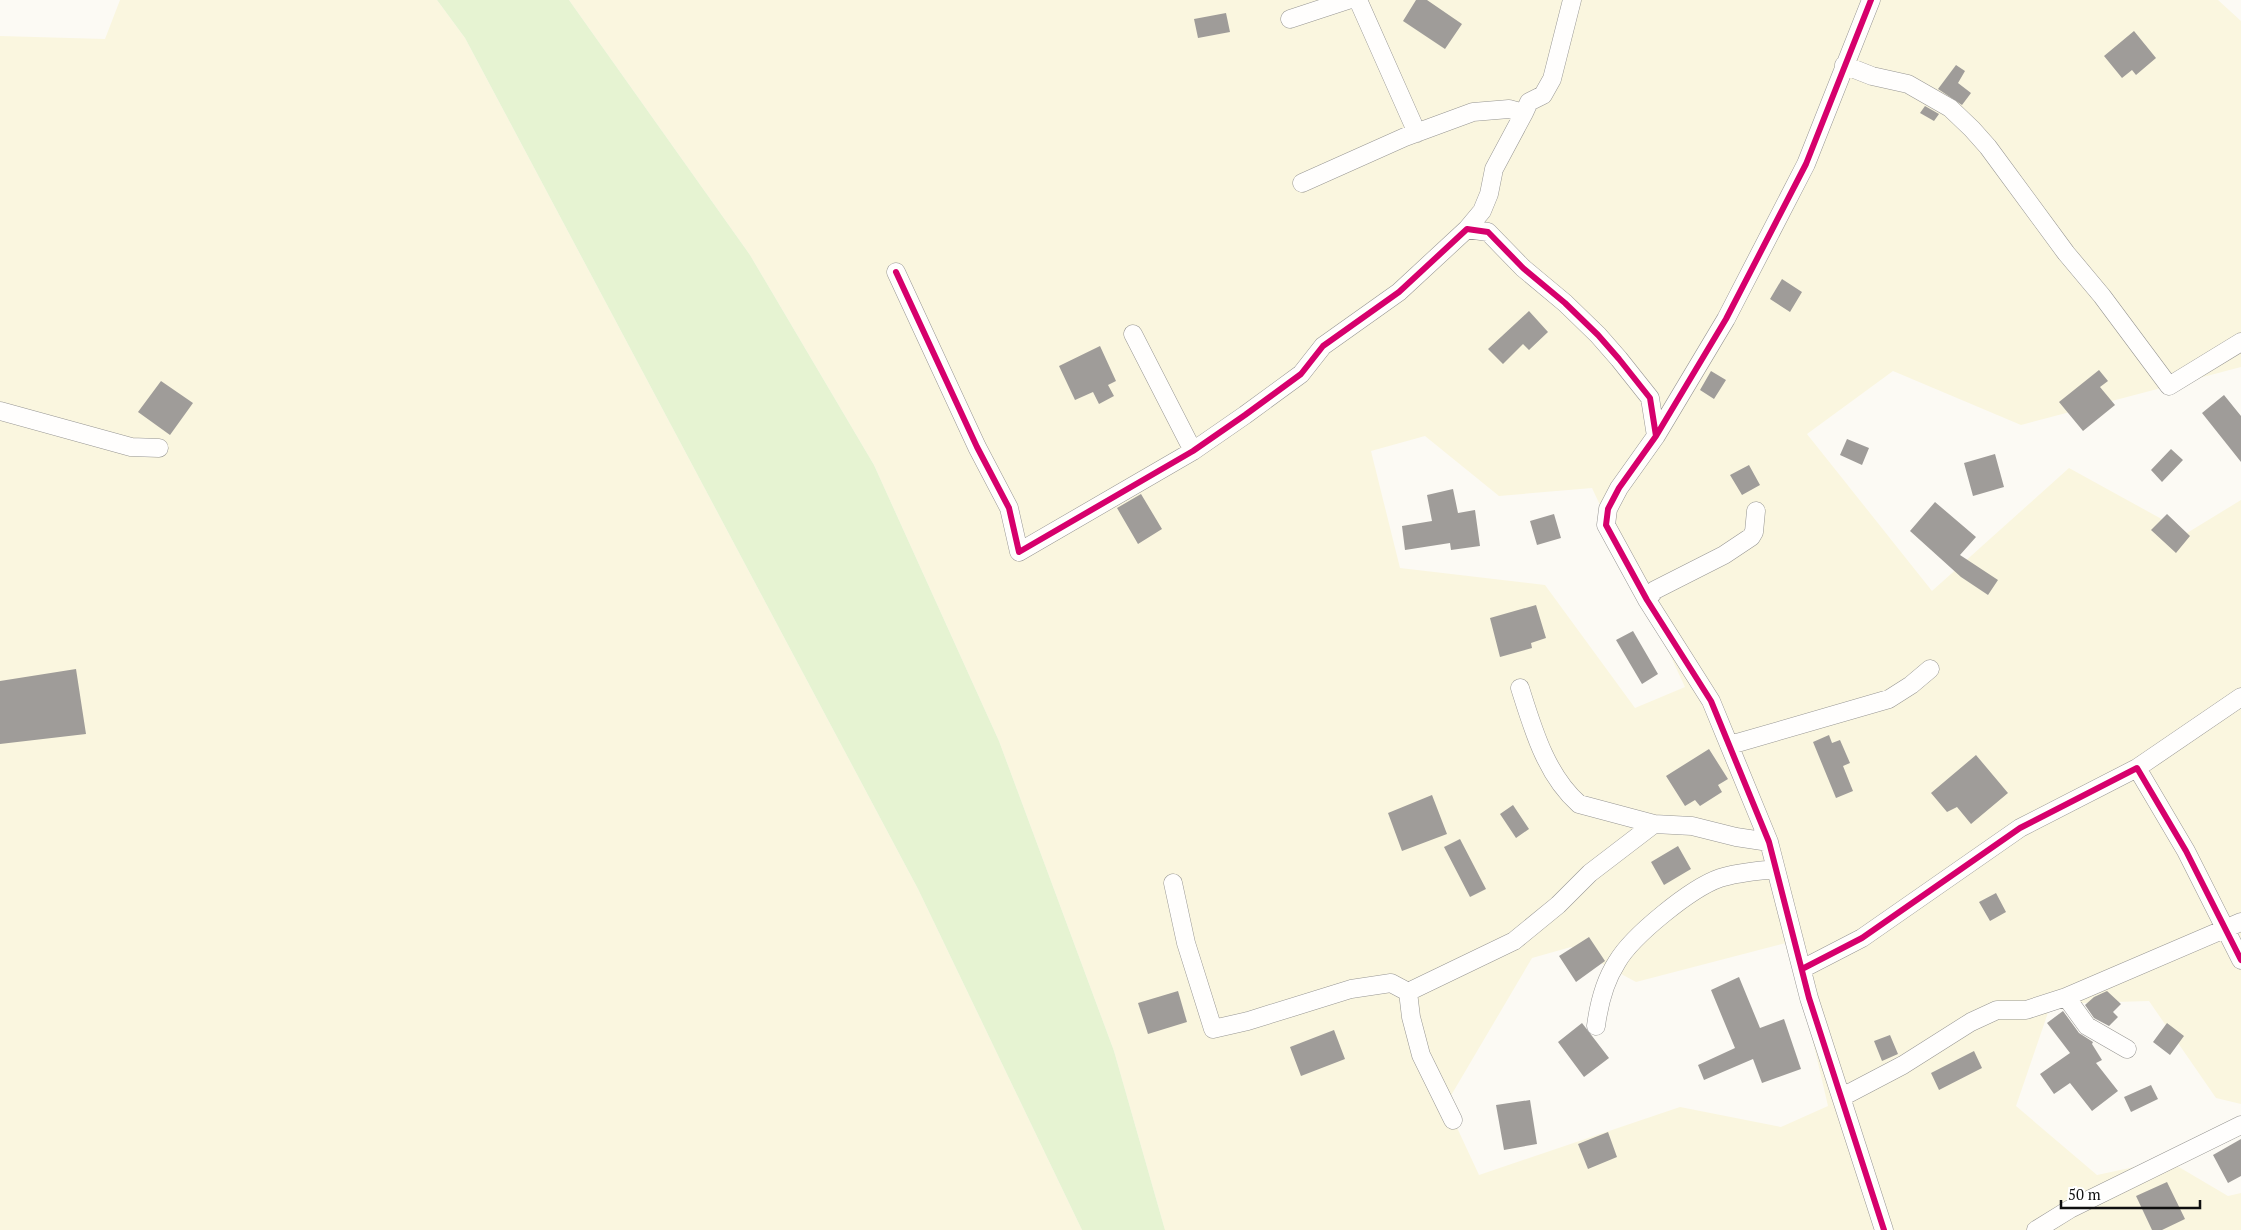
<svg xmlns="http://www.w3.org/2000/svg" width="2241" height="1230" viewBox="0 0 2241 1230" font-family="'PT Serif',serif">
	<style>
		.farmland { fill: #faf6df; fill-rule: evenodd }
		.green { fill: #e6f3d2 }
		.building { fill: #9f9c99 }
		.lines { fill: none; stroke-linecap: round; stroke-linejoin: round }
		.minor-casing { stroke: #969592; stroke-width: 19 }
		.minor { stroke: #fffefd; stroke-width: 18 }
		.cycleway-casing { stroke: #fff; stroke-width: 9 }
		.cycleway { stroke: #d6006c; stroke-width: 6 }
	</style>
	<rect width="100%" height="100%" fill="#fcfaf4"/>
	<path class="farmland" d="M120 0H437L465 38 918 889 1082 1230H0V36L105 39Z
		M569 0H2218L2241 21V367L2021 425 1893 371 1807 434 1932 591 2069 468 2187 533 2241 500V1104L2216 1098 2149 1001 2051 1004 2016 1106 2097 1175 2167 1160 2228 1196 2241 1193V1230H1165L1114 1051 999 741 874 465 750 255ZM1425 436 1499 496 1592 488 1685 687 1635 708 1545 585 1400 568 1371 451ZM1790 942 1828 1106 1781 1127 1680 1107 1479 1175 1446 1104 1532 958 1571 947 1636 982Z"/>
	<path class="green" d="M437 0H569L750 255 874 465 999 741 1114 1051 1165 1230H1082L918 889 465 38Z"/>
	<path class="building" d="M1416 0H1427L1462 24 1445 49 1403 21Z
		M1226 13 1230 32 1198 38 1194 19Z
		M2134 31 2156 58 2136 75 2132 70 2122 78 2104 56Z
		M1956 65 1965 71 1958 83 1971 93 1962 105 1938 89Z
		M1925 106 1939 114 1934 121 1920 113Z
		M1782 279 1802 292 1790 312 1770 299Z
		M1529 311 1548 332 1529 350 1523 344 1503 364 1488 349Z
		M1100 346 1116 381 1108 385 1114 396 1099 404 1093 392 1075 400 1059 366Z
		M2099 370 2108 381 2100 387 2115 405 2083 431 2059 402Z
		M1711 371 1726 380 1714 399 1700 390Z
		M161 381 193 403 170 435 138 412Z
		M2224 395 2241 416V462L2202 413Z
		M1847 439 1869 448 1862 465 1840 455Z
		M2171 449 2183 460 2162 482 2151 470Z
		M1995 454 2004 487 1973 496 1964 463Z
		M1749 465 1760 485 1742 495 1730 475Z
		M1453 489 1458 513 1475 510 1480 546 1451 550 1450 543 1405 550 1402 526 1432 521 1427 495Z
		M1141 494 1162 529 1138 544 1117 508Z
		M1935 502 1976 537 1960 555 1998 580 1988 595 1961 577 1910 531Z
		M1554 514 1561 538 1537 545 1530 521Z
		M2167 514 2190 536 2176 553 2151 530Z
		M1536 605 1546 638 1531 643 1532 648 1500 657 1490 618Z
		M1633 631 1658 674 1642 684 1616 640Z
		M76 669 86 734 0 744V681Z
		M1829 735 1832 743 1840 740 1850 763 1843 766 1853 791 1836 798 1813 742Z
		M1709 749 1728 779 1718 785 1722 792 1700 806 1695 800 1685 806 1666 776Z
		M1976 755 2008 793 1971 824 1957 807 1947 812 1931 793Z
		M1432 795 1447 834 1402 851 1388 813Z
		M1513 805 1529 829 1516 838 1500 814Z
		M1460 839 1486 889 1470 897 1444 847Z
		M1678 846 1691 869 1664 885 1651 862Z
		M1996 893 2006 912 1990 921 1979 902Z
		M1589 937 1605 961 1576 982 1559 956Z
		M1739 977 1760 1028 1784 1019 1801 1069 1762 1083 1753 1059 1704 1080 1698 1065 1735 1048 1711 990Z
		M1178 991 1187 1022 1148 1034 1138 1003Z
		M2107 991 2121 1004 2113 1012 2118 1017 2109 1026 2094 1018 2085 1005 2094 997Z
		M2063 1011 2079 1033 2093 1042 2092 1044 2102 1060 2096 1063 2118 1091 2092 1111 2070 1083 2054 1094 2040 1074 2070 1053 2047 1023Z
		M1582 1023 1609 1058 1584 1077 1558 1042Z
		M2167 1023 2184 1036 2170 1055 2153 1042Z
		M1334 1030 1345 1059 1301 1076 1290 1047Z
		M1890 1035 1898 1054 1882 1061 1874 1041Z
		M1974 1051 1982 1068 1939 1090 1931 1073Z
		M2151 1085 2158 1099 2131 1112 2124 1097Z
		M1530 1100 1537 1144 1504 1150 1496 1105Z
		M1608 1132 1617 1157 1588 1169 1578 1144Z
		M2241 1139V1176L2228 1183 2213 1155Z
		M2167 1182 2185 1219 2162 1230H2152L2136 1196Z"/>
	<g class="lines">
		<g class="minor-casing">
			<path id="minor" d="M1358 0 1417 133
				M1871 0 1806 164 1726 319 1656 436 1619 488 1608 509 1606 525 1647 600 1711 701 1769 842 1809 998 1884 1230
				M1290 19 1348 0
				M1844 65 1872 76 1908 84 1950 108 1972 129 1988 147 2066 253 2102 296 2169 386 2241 342
				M1524 113 1529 102 1543 95 1552 79 1572 0
				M1302 183 1405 137 1473 112 1509 109 1524 113 1494 169 1489 194 1482 211 1467 229
				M896 272 977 447 1009 508 1019 552 1193 451 1245 415 1301 374 1323 346 1399 292 1467 229 1488 232 1523 268 1565 303 1598 335 1619 359 1650 398 1656 436
				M1133 334 1193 451
				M0 411 131 447 159 448
				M1647 600 1655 590 1724 555 1751 537 1754 532 1756 511
				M1520 688C1533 729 1546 775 1579 804L1654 824 1692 826 1736 837 1769 842
				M1730 745 1889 699 1911 685 1930 669
				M2137 768 2241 697
				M1173 883 1186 943 1213 1029 1248 1021 1351 989 1391 983 1408 992
				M1802 969 1862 938 2020 828 2137 768 2186 851 2241 960
				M2066 997 2241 922
				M1596 1026C1599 1003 1604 982 1617 962 1632 936 1691 888 1720 878 1738 872 1757 871 1776 869
				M1842 1097 1903 1065 1971 1022 1997 1010H2026L2066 997 2087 1026 2127 1049
				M1453 1120 1421 1055 1411 1017 1408 992 1514 941 1558 905 1590 873 1654 824
				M2036 1230 2070 1209 2241 1125"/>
		</g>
		<use href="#minor" class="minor"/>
		<g class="cycleway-casing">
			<path id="cycleway" d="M1871 0 1806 164 1726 319 1656 436 1619 488 1608 509 1606 525 1647 600 1711 701 1769 842 1809 998 1884 1230
				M896 272 977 447 1009 508 1019 552 1193 451 1245 415 1301 374 1323 346 1399 292 1467 229 1488 232 1523 268 1565 303 1598 335 1619 359 1650 398 1656 436
				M1802 969 1862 938 2020 828 2137 768 2186 851 2241 960"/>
		</g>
		<use href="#cycleway" class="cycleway"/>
	</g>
	<path d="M2061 1200v8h139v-8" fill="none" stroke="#0f0f0f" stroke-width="2.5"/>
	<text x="2068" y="1200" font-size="15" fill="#0f0f0f" stroke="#ffffff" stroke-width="4" paint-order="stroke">50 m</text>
</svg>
